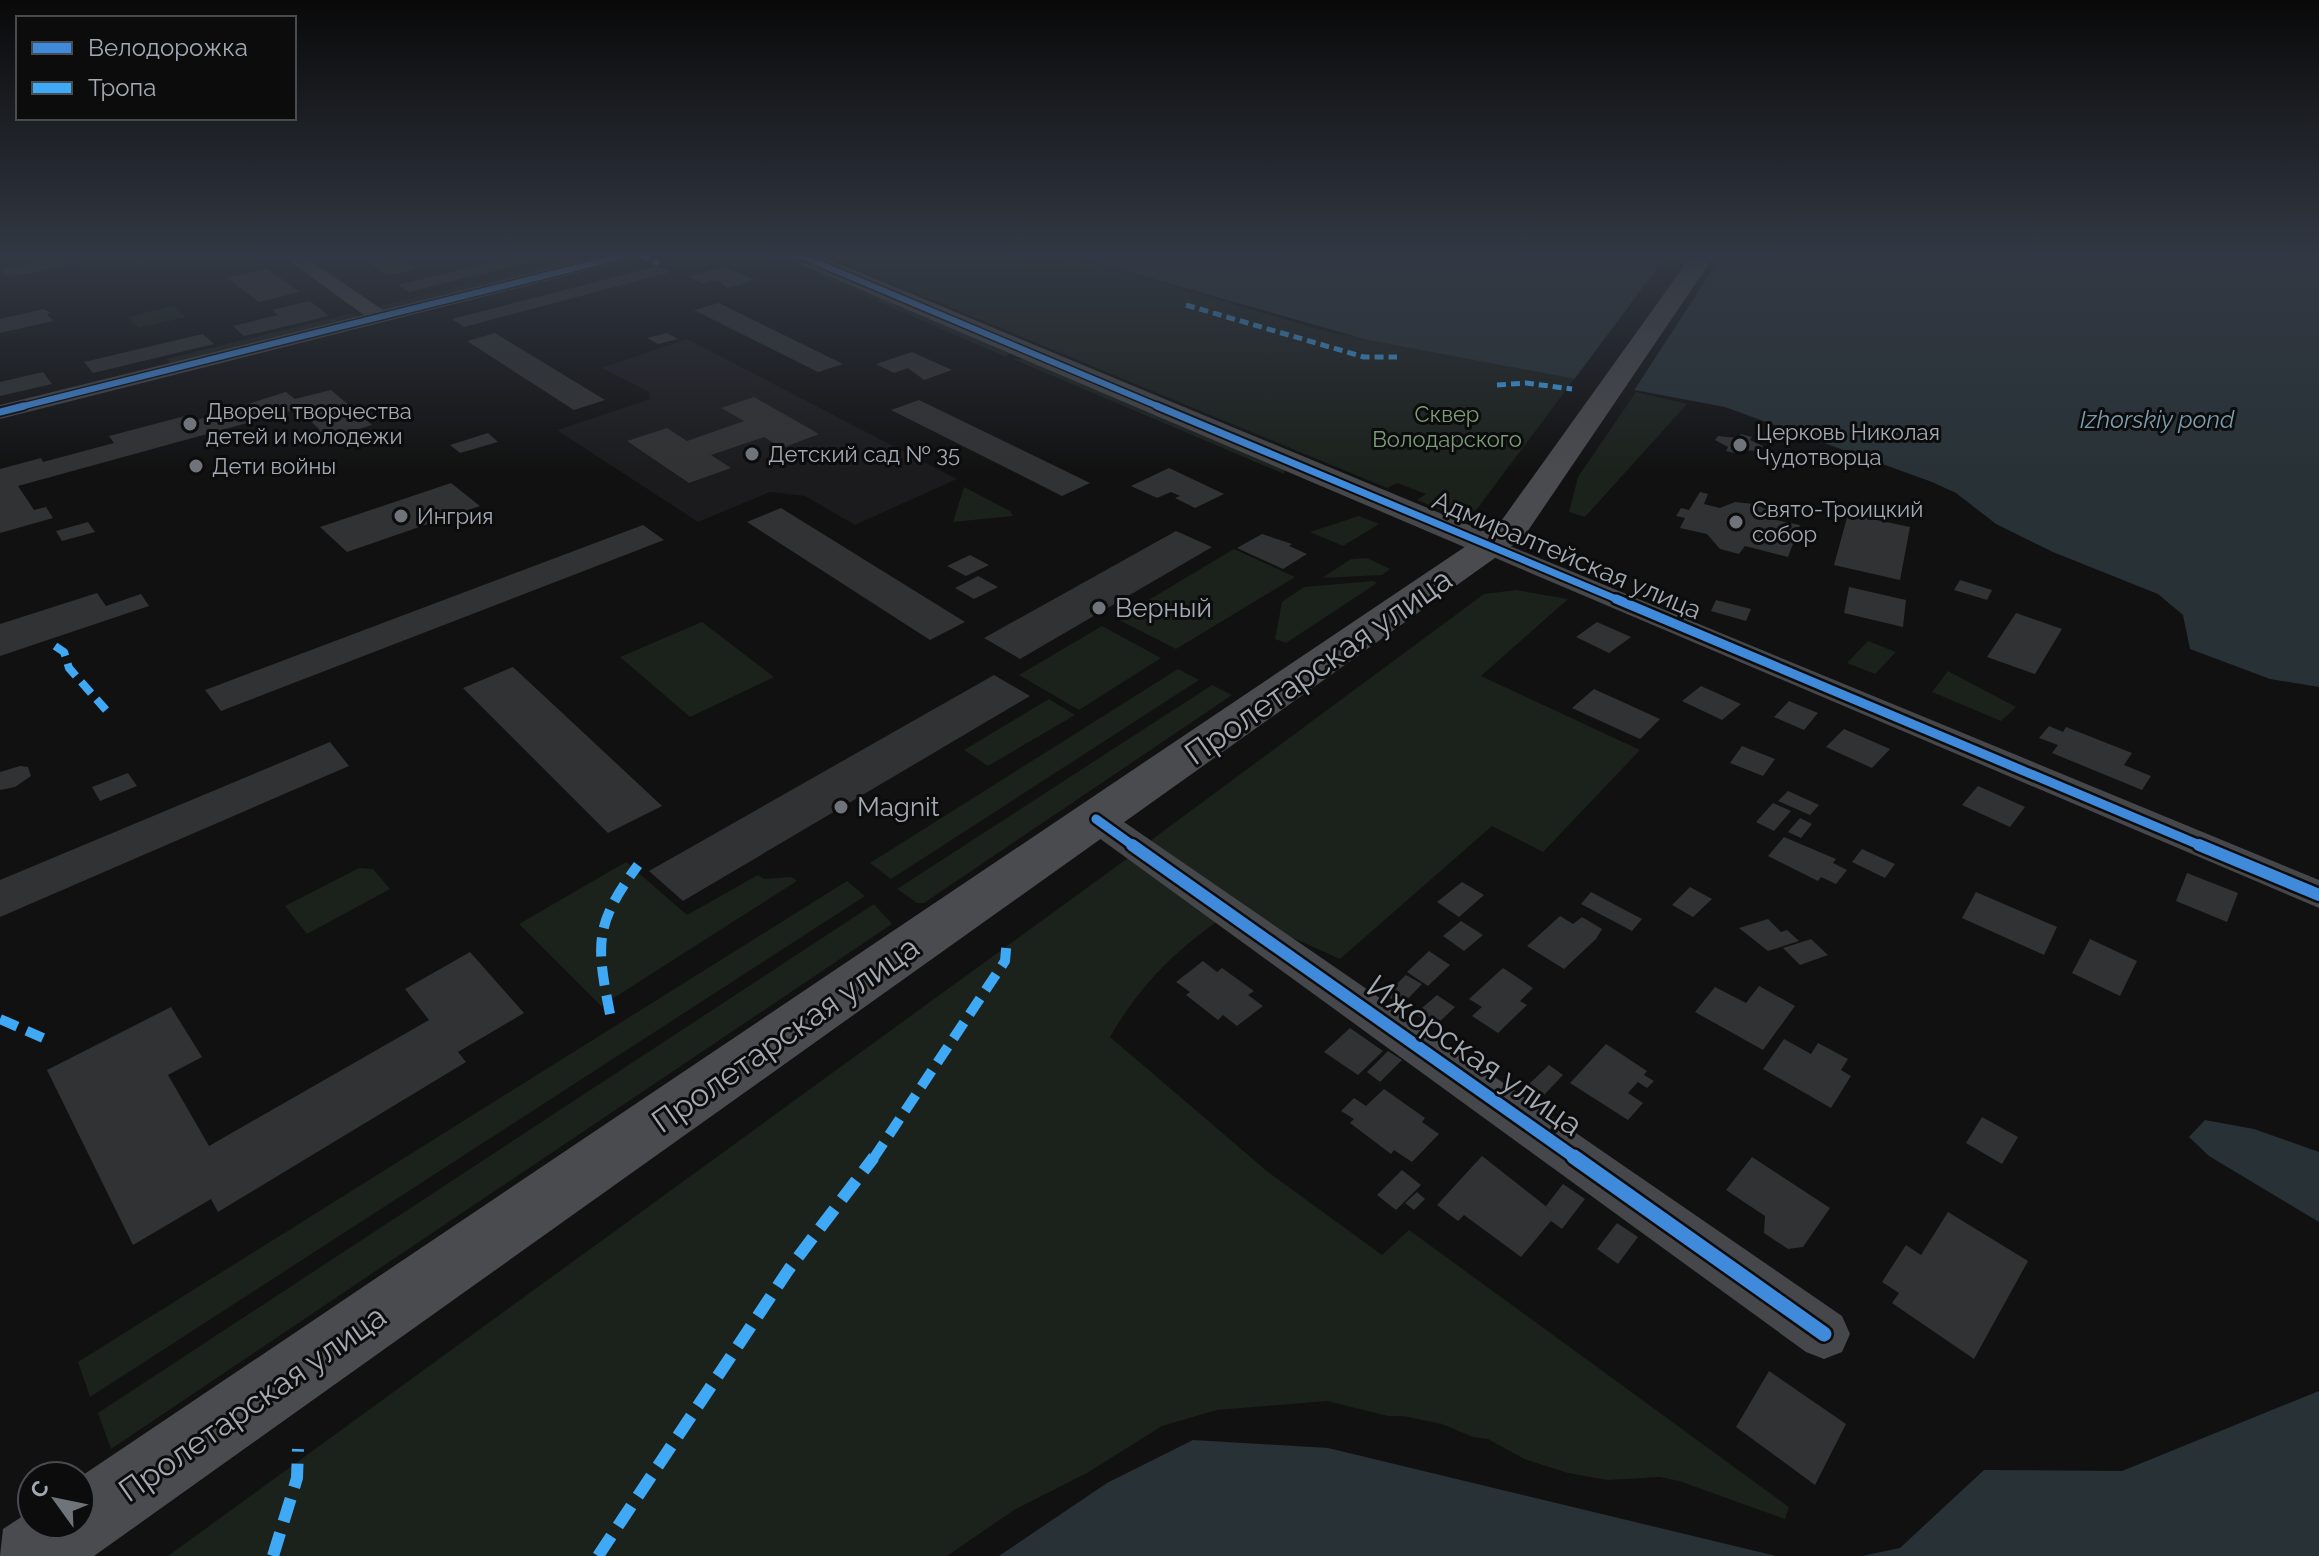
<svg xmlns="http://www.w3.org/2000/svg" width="2319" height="1556" viewBox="0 0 2319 1556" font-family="Raleway,sans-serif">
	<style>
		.built { fill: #1b1b1d }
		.green { fill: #1b211b }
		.water { fill: #283236 }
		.pier { fill: #111 }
		.building { fill: #313233 }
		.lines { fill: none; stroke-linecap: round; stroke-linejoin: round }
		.minor { fill: #46474a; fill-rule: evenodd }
		.tertiary { fill: #46474a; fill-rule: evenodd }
		.secondary { fill: #4a4b4e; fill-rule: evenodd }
		.quiet-far3 { stroke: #3fa9f5; stroke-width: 5; stroke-dasharray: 9 5; stroke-linecap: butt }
		.quiet-far2 { stroke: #3fa9f5; stroke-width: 8; stroke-dasharray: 15 8; stroke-linecap: butt }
		.quiet-far1 { stroke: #3fa9f5; stroke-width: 10; stroke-dasharray: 19 10; stroke-linecap: butt }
		.quiet { stroke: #3fa9f5; stroke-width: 12; stroke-dasharray: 24 12; stroke-linecap: butt }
		.cycleway-far4-casing { stroke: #0c0c0d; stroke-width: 9 }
		.cycleway-far3-casing { stroke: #0c0c0d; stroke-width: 11 }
		.cycleway-far2-casing { stroke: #0c0c0d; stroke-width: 14 }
		.cycleway-far1-casing { stroke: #0c0c0d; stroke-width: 17 }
		.cycleway-casing { stroke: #0c0c0d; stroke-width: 20 }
		.cycleway-far4 { stroke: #408adc; stroke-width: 6 }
		.cycleway-far3 { stroke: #408adc; stroke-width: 7 }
		.cycleway-far2 { stroke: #408adc; stroke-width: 9 }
		.cycleway-far1 { stroke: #408adc; stroke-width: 12 }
		.cycleway { stroke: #408adc; stroke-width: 15 }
		.poi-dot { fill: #6f747a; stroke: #0c0c0d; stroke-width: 3 }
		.labels { text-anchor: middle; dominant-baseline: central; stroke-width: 6; stroke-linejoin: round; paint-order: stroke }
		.far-poi-label { font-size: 22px; fill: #a2a9b2; stroke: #0c0c0d; text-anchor: start }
		.far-park-label { font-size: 22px; fill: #7c9d79; stroke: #0c0c0d }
		.far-water-label { font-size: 24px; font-style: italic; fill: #799cae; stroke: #0c0c0d }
		.street-label { font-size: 26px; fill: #a2a9b2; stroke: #0c0c0d }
		.poi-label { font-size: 26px; fill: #a2a9b2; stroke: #0c0c0d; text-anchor: start }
		.near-street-label { font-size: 32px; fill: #a2a9b2; stroke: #0c0c0d }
	</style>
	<rect width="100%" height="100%" fill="#111"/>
	<path class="built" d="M687 339 957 479 855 525 805 496 770 492 698 522 557 430 650 399 649 392 602 368Z"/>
	<path class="green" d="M587 255H620L384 311 373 308Z
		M824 255H1066L1325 331 1575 378 1477 509C1456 520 1436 508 1417 500L1426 494 1397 483 1387 488Z
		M820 272 1009 352 1010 353 1006 357 812 273Z
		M173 306 186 317 139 328 127 317Z
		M353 313 360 318 172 365 166 359Z
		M1013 359H1026L1285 470 1284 474Z
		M1636 392 1687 404 1585 517 1569 512 1578 477Z
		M964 487 1010 511 1013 516 953 522Z
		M1359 516 1379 524 1343 546 1310 532Z
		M1234 549 1295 577 1176 649 1117 619Z
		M1367 558 1390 569 1382 575 1322 578 1351 559Z
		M1373 581 1377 583 1286 643 1275 639 1282 602 1304 587Z
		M1516 590 1568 599 1481 676 1640 750 1543 852 1492 826 1340 959 1271 928 1150 841 1484 594Z
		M702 622 774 677 690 717 620 657Z
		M1102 626 1161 658 1079 710 1019 675Z
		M1868 641 1896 652 1875 674 1847 663Z
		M1178 669 1199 680 891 879 870 863Z
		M1948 671 2016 707 2001 721 1932 692Z
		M1212 685 1232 695 924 903H917L897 889Z
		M1049 699 1075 715 988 766 964 750Z
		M1128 858 1221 919C1174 951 1139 987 1110 1037L1268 1172 1382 1255 1409 1230 1789 1507 1785 1519 1679 1481 1660 1477 1608 1480 1568 1473 1524 1459 1488 1439 1473 1437 1442 1424 1403 1416H1388L1327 1401 1217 1410 1162 1426 1087 1473 1014 1510 947 1556H168Z
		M626 862 687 915 758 875 764 879 791 877 797 881 601 1006 519 924Z
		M359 868 373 869 390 889 307 934 285 906Z
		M847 881 865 896 90 1397 78 1362Z
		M874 904 892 924 111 1449 98 1413Z"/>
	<path class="water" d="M1069 255H2319V687L2270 679 2190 649 2183 615 2158 594 2053 552 1996 524 1956 493 1932 482 1725 407 1368 340Z
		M2205 1120 2254 1129 2319 1152V1222L2209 1156 2189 1137Z
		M2319 1391V1556H1862L1900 1548 1984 1470 2122 1471Z
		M1193 1440 1328 1448 1776 1556H999L1107 1483Z"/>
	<path class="pier" d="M1667 255H1722L1633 392 1573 381Z"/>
	<path class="building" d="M72 255 111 257 8 277 1 269Z
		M146 255H174V257L138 264 131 258Z
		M356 255H394L417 269 388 275Z
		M522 255 555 256 409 292 398 285Z
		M658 266 671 272 464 327 452 319Z
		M724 267 755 280 728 288 717 280 703 284 688 276Z
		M267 269 300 292 259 302 227 278Z
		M310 301 329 316 244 336 233 326 278 315 272 310Z
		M719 303 843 364 818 372 694 310Z
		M43 309 52 313 47 314 53 321 0 333V319Z
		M495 333 605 400 574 410 467 341Z
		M667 333 678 339 658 344 647 338Z
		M203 334 214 344 93 373 84 362Z
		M912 352 952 370 924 380 908 368 894 373 876 364Z
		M43 372 52 384 0 396V382Z
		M331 390 372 425 317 441 309 433 320 430 298 409 18 486 34 510 46 507 53 518 0 533V469L41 458 43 462 114 443 109 436 185 416 191 422 286 392 295 399Z
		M754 397 819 434 782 448 764 437 711 455 731 468 689 483 627 441 667 428 687 441 744 421 721 408Z
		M919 400 1090 483 1062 496 891 410Z
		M488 433 498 442 460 453 450 445Z
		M1741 434 1752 437 1750 440 1763 446 1759 451 1741 450 1738 454 1726 451 1728 447 1715 440 1718 436 1738 438Z
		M1169 468 1224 494 1195 508 1175 498 1180 496 1171 492 1157 498 1131 486Z
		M451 483 480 506 347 552 320 527Z
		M1700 492 1708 494 1704 504 1720 508 1735 502 1754 504 1769 510 1776 520 1800 525 1788 557 1745 546 1739 554 1720 549 1707 534 1680 528 1685 518 1676 516 1681 508 1689 510Z
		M781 508 965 622 930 640 747 522Z
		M1848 514 1910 527 1900 580 1834 565Z
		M88 522 95 532 62 541 56 531Z
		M643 525 664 540 221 711 205 690Z
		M1176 531 1212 547 1020 659 984 638Z
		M1262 534 1292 544 1289 546 1307 554 1283 569 1237 548Z
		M970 555 989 565 966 576 947 566Z
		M978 576 998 587 974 599 955 588Z
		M1960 580 1992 590 1987 600 1954 590Z
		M1849 587 1906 600 1903 627 1844 613Z
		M97 593 106 606 141 594 149 606 0 656V624Z
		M1716 600 1751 609 1746 621 1711 611Z
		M2016 613 2062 629 2035 674 1987 657Z
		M1597 622 1631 637 1609 653 1576 637Z
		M513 667 602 750 662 806 608 833 463 688Z
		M994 675 1030 696 683 901 649 871Z
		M1701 686 1741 704 1722 720 1682 701Z
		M1594 689 1660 719 1640 739 1572 708Z
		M1789 701 1818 713 1804 730 1774 717Z
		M2049 726 2063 732 2066 727 2132 753 2124 765 2151 776 2142 790 2052 753 2058 745 2039 738Z
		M1844 729 1890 749 1872 768 1826 747Z
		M330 742 349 766 0 917V880Z
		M1742 746 1775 759 1763 776 1730 763Z
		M20 766 28 767 31 776 15 787 0 790V772Z
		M128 773 137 786 100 801 92 787Z
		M1978 786 2025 807 2010 827 1962 805Z
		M1788 791 1819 805 1810 815 1778 801Z
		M1773 803 1791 811 1774 831 1756 822Z
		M1800 818 1812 824 1801 838 1788 832Z
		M1784 837 1836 859 1833 863 1847 870 1836 884 1821 877 1818 881 1768 856Z
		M1862 849 1895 864 1885 878 1852 862Z
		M2187 873 2238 893 2227 922 2176 901Z
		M1462 882 1484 895 1459 917 1437 902Z
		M1690 887 1712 899 1693 917 1672 905Z
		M1591 892 1642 919 1632 931 1581 904Z
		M1976 892 2057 927 2044 955 1962 918Z
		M1560 916 1573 924 1582 917 1602 929 1596 939 1564 969 1527 946Z
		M1768 919 1781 932 1787 930 1799 941 1768 951 1739 928Z
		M1461 921 1483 935 1464 951 1443 936Z
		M1811 939 1828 955 1800 965 1783 948Z
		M2090 939 2137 961 2120 996 2072 973Z
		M1429 951 1450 965 1428 986 1407 972Z
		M470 952 524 1013 458 1052 466 1062 218 1212 211 1199 133 1245 47 1070 171 1007 202 1057 168 1075 209 1146 429 1020 405 989Z
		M1203 961 1217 972 1222 968 1254 991 1248 995 1263 1006 1237 1026 1223 1015 1218 1020 1186 995 1190 992 1176 982Z
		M1503 968 1533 988 1520 1001 1527 1005 1498 1033 1472 1016 1482 1007 1469 999Z
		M1406 975 1422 984 1402 1005 1385 995Z
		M1759 986 1795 1006 1763 1050 1695 1012 1715 987 1746 1003Z
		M1437 995 1455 1007 1434 1027 1415 1014Z
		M1350 1028 1383 1051 1358 1075 1324 1052Z
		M1784 1039 1811 1054 1818 1043 1848 1059 1841 1070 1851 1076 1831 1108 1763 1069Z
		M1606 1044 1647 1071 1644 1075 1654 1081 1647 1088 1638 1082 1628 1093 1643 1103 1628 1120 1570 1083Z
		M1388 1051 1402 1060 1380 1082 1367 1072Z
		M1549 1065 1563 1075 1542 1097 1527 1086Z
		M1384 1089 1425 1118 1422 1122 1439 1134 1412 1162 1394 1150 1391 1154 1350 1123 1354 1119 1341 1111 1354 1098 1366 1106Z
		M1982 1117 2018 1137 2002 1164 1966 1143Z
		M1482 1156 1557 1215 1546 1206 1563 1184 1585 1199 1562 1229 1551 1221 1521 1257 1464 1215 1458 1221 1437 1205Z
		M1752 1157 1830 1208 1803 1247 1788 1249 1764 1233 1765 1216 1726 1190Z
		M1402 1170 1421 1185 1396 1210 1377 1195Z
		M1417 1192 1425 1199 1414 1210 1405 1203Z
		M1948 1212 2028 1261 1974 1359 1892 1303 1899 1293 1882 1282 1906 1245 1921 1255Z
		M1617 1223 1638 1237 1618 1264 1597 1249Z
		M1769 1371 1846 1424 1815 1485 1736 1427Z"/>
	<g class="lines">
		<path class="minor" d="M281 255H302L383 310 605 255H636L633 259 0 419V405L364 315Z
			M1488 537 2319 880V908L1479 551 1475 545 1479 539Z
			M1096 807 1108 811 1842 1316 1850 1334 1842 1352 1824 1359 1806 1352 1084 827 1078 819 1084 811Z"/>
		<path class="tertiary" d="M788 255H818L1500 538 1504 545 1500 552 1488 555 1476 552 791 260Z"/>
		<path class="secondary" d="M1692 255H1715L1523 538 94 1556H0L3 1529 32 1510V1524H80V1477L1499 524Z"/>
		<path class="quiet-far3" d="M641 255 659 264
			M1186 305 1364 357H1397
			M1497 385 1526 383 1572 389"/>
		<path class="quiet-far2" d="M55 646 64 652 69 668 106 710"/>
		<path class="quiet-far1" d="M610 1014C596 943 594 925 638 865
			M0 1019 43 1038
			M873 1159 1005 961 1007 939"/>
		<path class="quiet" d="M273 1556 297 1478 298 1449
			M598 1556 789 1269 874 1157"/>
		<g class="cycleway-far4-casing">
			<path id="cycleway-far4" d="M799 255 1162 408
				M16 408 627 255"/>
		</g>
		<g class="cycleway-far3-casing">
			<path id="cycleway-far3" d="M1157 406 1621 601
				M0 412 24 406"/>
		</g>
		<g class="cycleway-far2-casing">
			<path id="cycleway-far2" d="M1616 599 2204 847
				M1096 819 1135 847"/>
		</g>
		<g class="cycleway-far1-casing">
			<path id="cycleway-far1" d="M1132 845 1577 1159
				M2199 845 2319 895"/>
		</g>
		<g class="cycleway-casing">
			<path id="cycleway" d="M1574 1157 1824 1334"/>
		</g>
		<use href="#cycleway-far4" class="cycleway-far4"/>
		<use href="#cycleway-far3" class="cycleway-far3"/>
		<use href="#cycleway-far2" class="cycleway-far2"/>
		<use href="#cycleway-far1" class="cycleway-far1"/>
		<use href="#cycleway" class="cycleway"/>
	</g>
	<linearGradient id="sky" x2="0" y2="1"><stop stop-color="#090909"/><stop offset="0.54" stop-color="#323843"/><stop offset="1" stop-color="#323843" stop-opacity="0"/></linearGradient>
	<rect width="2319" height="473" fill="url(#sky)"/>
	<g class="poi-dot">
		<circle cx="190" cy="424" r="8"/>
		<circle cx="1740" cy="445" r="8"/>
		<circle cx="752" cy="454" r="8"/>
		<circle cx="196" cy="466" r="8"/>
		<circle cx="401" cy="516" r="8"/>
		<circle cx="1736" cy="522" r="8"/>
		<circle cx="1099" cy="608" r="8"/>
		<circle cx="841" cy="807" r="8"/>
	</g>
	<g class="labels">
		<g class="far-poi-label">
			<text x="206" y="411">Дворец творчества<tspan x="206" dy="25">детей и молодежи</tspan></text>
			<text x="1756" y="432">Церковь Николая<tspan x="1756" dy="25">Чудотворца</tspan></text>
			<text x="768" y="454">Детский сад № 35</text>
			<text x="212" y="466">Дети войны</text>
			<text x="1752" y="509">Свято-Троицкий<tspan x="1752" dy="25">собор</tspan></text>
			<text x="417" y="516">Ингрия</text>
		</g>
		<g class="far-park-label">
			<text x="1447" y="414">Сквер<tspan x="1447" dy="25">Володарского</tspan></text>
		</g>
		<g class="far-water-label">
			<text x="2157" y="419">Izhorskiy pond</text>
		</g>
		<g class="street-label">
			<text transform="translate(1567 555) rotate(23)">Адмиралтейская улица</text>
		</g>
		<g class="poi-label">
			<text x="1115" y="608">Верный</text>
			<text x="857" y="807">Magnit</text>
		</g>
		<g class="near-street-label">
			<text transform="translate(1318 666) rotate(-35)">Пролетарская улица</text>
			<text transform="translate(785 1034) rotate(-35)">Пролетарская улица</text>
			<text transform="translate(1475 1055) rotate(35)">Ижорская улица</text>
			<text transform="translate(252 1403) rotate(-35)">Пролетарская улица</text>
		</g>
	</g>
	<rect x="16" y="16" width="280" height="104" fill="#0c0c0d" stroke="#484b4f" stroke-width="2"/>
	<rect x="32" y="42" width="40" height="12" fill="#408adc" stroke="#484b4f" stroke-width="2"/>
	<text x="88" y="56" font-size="24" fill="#a2a9b2">Велодорожка</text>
	<rect x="32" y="82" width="40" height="12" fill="#3fa9f5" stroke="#484b4f" stroke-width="2"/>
	<text x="88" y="96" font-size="24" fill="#a2a9b2">Тропа</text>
	<g transform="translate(56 1500) rotate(303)"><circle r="38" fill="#0c0c0d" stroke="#484b4f" stroke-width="2"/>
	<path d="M0-6L14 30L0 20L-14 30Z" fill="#6f747a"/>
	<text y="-12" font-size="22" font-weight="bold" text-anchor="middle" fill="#a2a9b2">С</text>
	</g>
</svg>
